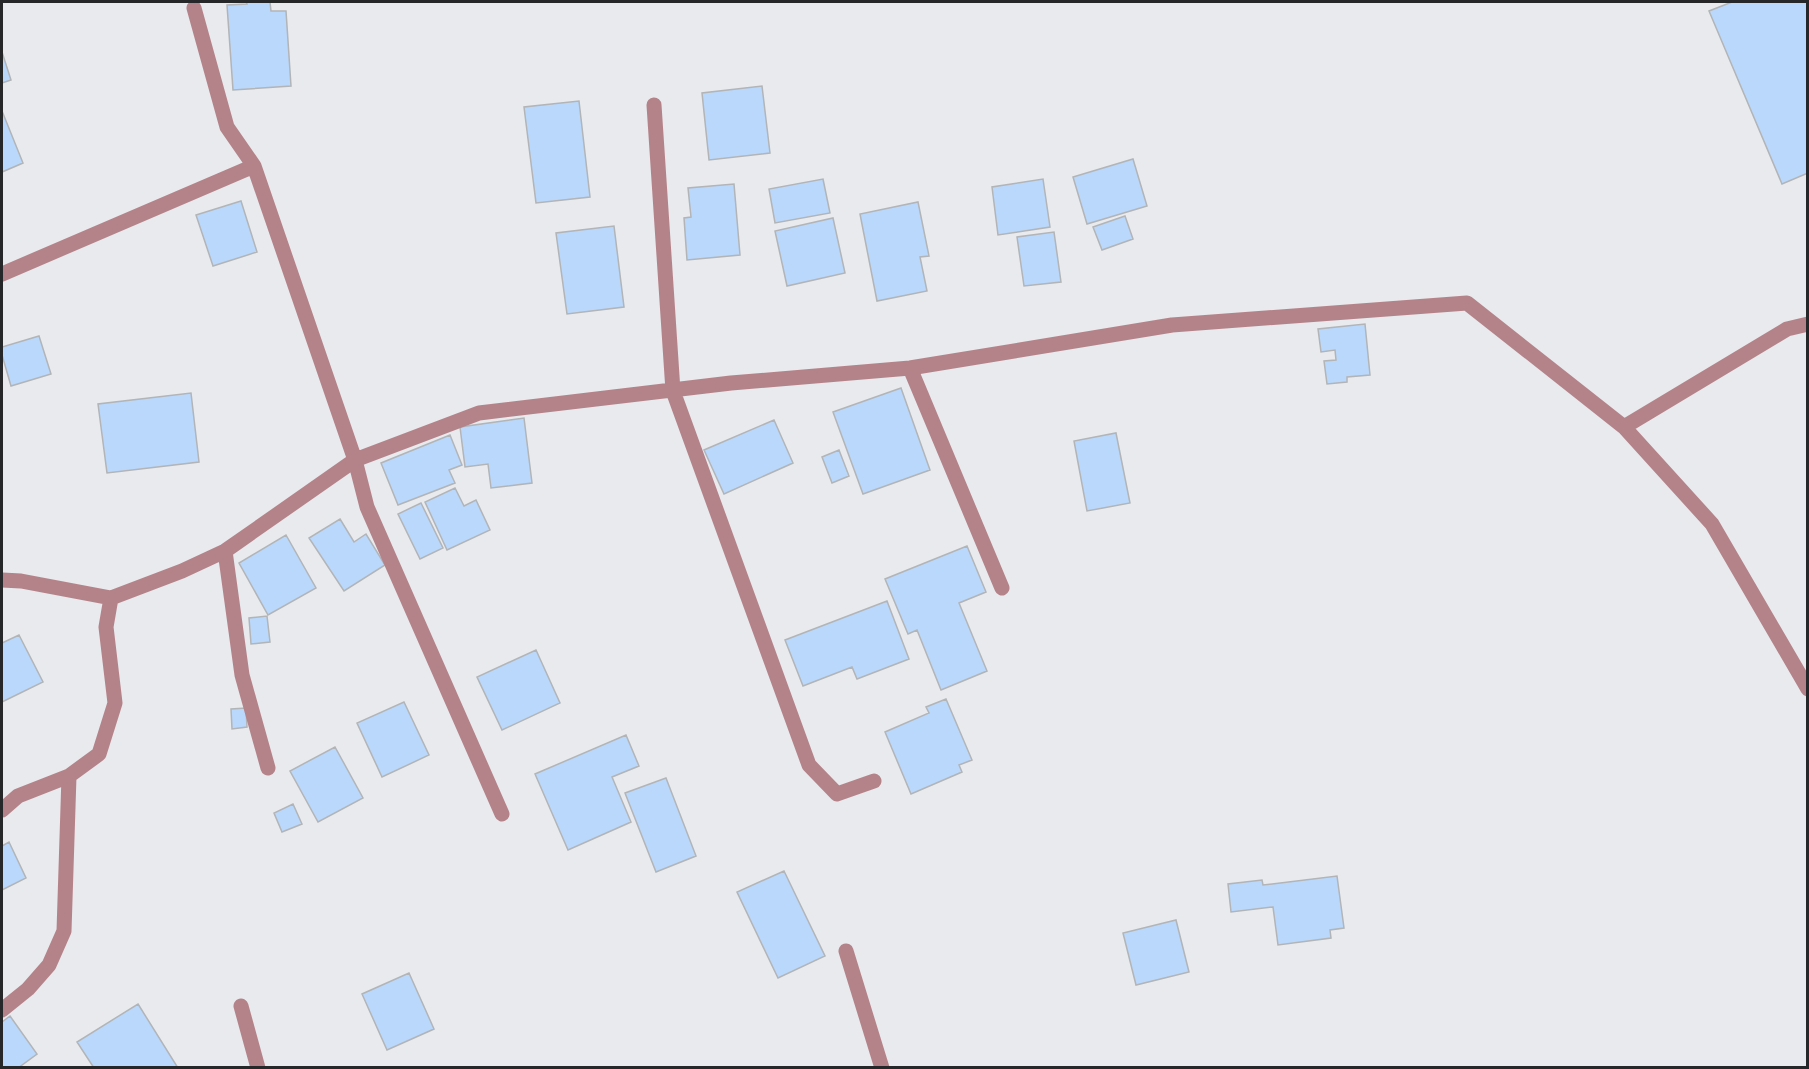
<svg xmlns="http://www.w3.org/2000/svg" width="1809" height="1069" viewBox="0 0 1809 1069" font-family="Inter,sans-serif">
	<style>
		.building { fill: #b9d8fc; stroke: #b2b4b7; stroke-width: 1.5 }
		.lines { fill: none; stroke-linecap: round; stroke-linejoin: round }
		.minor { stroke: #b48389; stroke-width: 15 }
	</style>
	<rect width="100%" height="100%" fill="#e8eaed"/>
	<path class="building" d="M246 2H270L271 11H286L291 86 233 90 227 5 247 4Z
		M1732 2H1808V173L1782 184 1709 11Z
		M2 52 11 80 2 83Z
		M762 86 770 153 709 160 702 93Z
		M579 101 590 197 536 203 524 107Z
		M2 111 23 163 2 172Z
		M1133 159 1147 206 1087 224 1073 177Z
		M823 179 830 213 775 223 769 189Z
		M1043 179 1050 227 998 235 992 187Z
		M734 184 740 255 687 260 684 218 691 217 688 188Z
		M241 201 257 252 213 266 196 215Z
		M918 202 929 256 920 257 927 291 877 301 860 214Z
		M1125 216 1133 239 1102 250 1093 227Z
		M833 218 845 273 787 286 775 231Z
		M614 226 624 307 567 314 556 233Z
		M1054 232 1061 282 1024 286 1017 237Z
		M1365 324 1370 375 1347 377V382L1327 384 1324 361 1336 360 1335 350 1321 352 1318 329Z
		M39 336 51 374 11 386 2 355V347Z
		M901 388 930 470 863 494 833 412Z
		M191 393 199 462 107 473 98 404Z
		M524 418 532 483 491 488 488 464 465 467 460 427Z
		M774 420 793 463 724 494 704 450Z
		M1116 433 1130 503 1087 511 1074 441Z
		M450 435 462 465 449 470 455 483 398 505 381 463Z
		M839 450 849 476 832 483 822 457Z
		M455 488 464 506 476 500 490 530 447 550 425 502Z
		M421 503 443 548 420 559 398 514Z
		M340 519 354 542 366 534 385 565 344 591 309 538Z
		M286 535 316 588 268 615 239 563Z
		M967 546 986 592 959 603 987 671 941 690 917 630 908 634 885 579Z
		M887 601 909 659 857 679 852 667 803 686 785 640Z
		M267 616 270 642 251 644 249 618Z
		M19 635 43 682 2 702V643Z
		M536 650 560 703 502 730 477 677Z
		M946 699 972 760 959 765 962 772 911 794 885 732 929 713 926 707Z
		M404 702 429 755 382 777 357 723Z
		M246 708 247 727 232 729 231 709Z
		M626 735 639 766 612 777 631 822 568 850 535 774Z
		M335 747 363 798 318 822 290 771Z
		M666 778 696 856 656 872 625 793Z
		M293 804 302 824 282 832 274 813Z
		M9 842 26 878 2 890V846Z
		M784 871 825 956 778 978 737 892Z
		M1337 876 1344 928 1330 930 1331 938 1278 945 1273 907 1231 912 1228 884 1262 880 1263 885Z
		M1176 920 1189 972 1136 985 1123 933Z
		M409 973 434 1029 387 1050 362 994Z
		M138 1004 178 1068H94L77 1042Z
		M10 1016 37 1054 18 1068H3L2 1065V1022Z"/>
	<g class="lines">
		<path class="minor" d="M194 8 227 127 254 166 355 460 367 507 502 814
			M654 105 673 391 809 765 837 794 874 781
			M2 274 254 166
			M910 368 1002 588
			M1624 427 1712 524 1808 689
			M225 551 242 675 268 768
			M2 580 21 581 111 598 182 571 225 551 355 460 479 413 731 383 910 368 1172 325 1467 303 1624 427 1787 329 1808 324
			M2 810 18 796 69 776
			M846 951 882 1068
			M241 1006 258 1068
			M2 1010 28 989 49 965 64 931 69 776 99 754 115 703 106 627 111 598"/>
	</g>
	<rect width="1809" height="1069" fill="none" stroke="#262728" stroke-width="6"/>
</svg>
